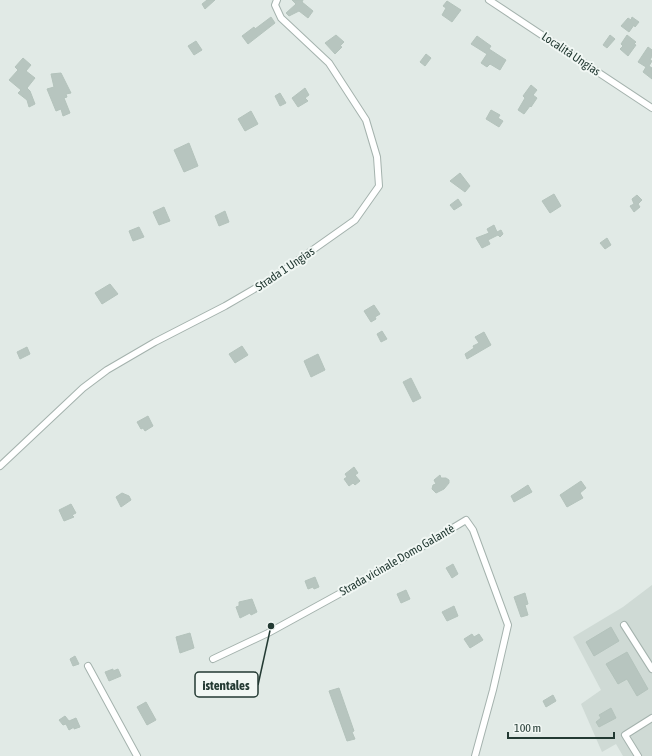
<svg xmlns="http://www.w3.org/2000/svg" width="652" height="756" viewBox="0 0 652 756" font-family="'Asap Condensed',sans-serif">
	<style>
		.built { fill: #cfdad5 }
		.building { fill: #b7c5bf; stroke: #b4c3bc }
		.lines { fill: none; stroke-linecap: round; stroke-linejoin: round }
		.street-casing { stroke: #a4b2ad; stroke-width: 8 }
		.street { stroke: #fff; stroke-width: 6 }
		.labels { text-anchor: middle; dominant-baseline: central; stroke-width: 4; stroke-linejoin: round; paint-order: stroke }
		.street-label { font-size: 12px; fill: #233a33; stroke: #f1f7f4 }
		.leader { fill: none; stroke: #233a33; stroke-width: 1.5 }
		.callout-dot { fill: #233a33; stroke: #f1f7f4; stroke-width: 1.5 }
		.callout { fill: #f1f7f4; stroke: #233a33; stroke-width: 1.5 }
		.callout-label { font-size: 13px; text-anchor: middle; font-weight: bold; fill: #233a33 }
	</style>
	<rect width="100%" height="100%" fill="#e1eae6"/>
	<path class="built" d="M652 585V756H623L616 744 602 752 581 704 601 690 573 637 623 607Z"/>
	<path class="building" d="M207 0H215L205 9 202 4Z
		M292 0H303L302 2 313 11 308 18 299 11 289 16 286 13 296 4Z
		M447 1 461 10 452 22 442 15 446 8 443 6Z
		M271 17 275 23 248 44 242 36 254 27 255 29Z
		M632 17 639 22 635 27 634 25 629 32 621 26 628 18 631 20Z
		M336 35 344 42 340 46 342 47 335 54 325 43Z
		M610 35 615 39 607 48 603 45Z
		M627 35 636 42 634 44 636 45 628 56 620 49 623 46 621 44Z
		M477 36 491 46 489 49 506 60 500 70 490 64 487 67 481 63 487 54 471 44Z
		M196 41 202 50 194 55 188 46Z
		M648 47 652 50V56L650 60 652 61 649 66 652 68V79L643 72 646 67 638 62Z
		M426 54 431 58 425 66 420 62Z
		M23 58 31 65 26 71 35 78 27 88 30 91 35 104 29 107 27 100 18 93 21 90 9 80 18 70 15 67Z
		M61 73 71 93 66 94 67 97 64 98 70 113 63 116 61 109 56 111 47 89 54 87 51 74Z
		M531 85 537 90 533 95 537 98 531 107 530 106 524 114 518 110 525 98 523 96Z
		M305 88 309 95 305 98 308 101 298 107 292 98Z
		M280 93 286 103 280 106 275 96Z
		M491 110 500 115 498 118 503 121 499 127 486 119Z
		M251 111 258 124 245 131 238 119Z
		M189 143 198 166 184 172 174 150Z
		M460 173 470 186 465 192 450 181Z
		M554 194 561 206 550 213 542 201Z
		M637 195 642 200 638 204 640 207 634 212 630 206 634 204 632 199Z
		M458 199 462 205 454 210 450 205Z
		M164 207 170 221 159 225 153 212Z
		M225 211 229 222 219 226 215 216Z
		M494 225 497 232 501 230 503 234 500 237 498 235 488 240 490 244 482 248 476 238 489 233 487 229Z
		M139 227 144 237 133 241 129 231Z
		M607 238 611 245 605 249 600 243Z
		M110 284 118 294 102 304 95 293Z
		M374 305 380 314 375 317 376 319 371 322 364 311Z
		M382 331 387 339 381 342 377 334Z
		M484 332 491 345 467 359 465 354 474 348 473 346 479 343 475 337Z
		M242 346 248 355 235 363 229 354Z
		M27 347 30 354 20 359 17 352Z
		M318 354 325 370 311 377 304 361Z
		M411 378 421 398 413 402 403 382Z
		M148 416 153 426 145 431 143 428 141 429 137 422Z
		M354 467 358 473 355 475 360 481 355 485 353 483 349 486 344 479 347 477 345 474Z
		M440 475 441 478H446L449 480V483L444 489 436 493 432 489 433 485 436 484 434 480Z
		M581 481 586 488 580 493 583 498 567 507 560 495Z
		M528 485 532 492 514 502 511 496Z
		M122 493 129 496 131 500 121 507 116 497Z
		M71 504 76 513 72 515 74 517 64 521 59 510Z
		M453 564 458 574 452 578 446 568Z
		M315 577 319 587 314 589 313 587 308 589 305 581Z
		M406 590 410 599 401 603 397 594Z
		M525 593 528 604 525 605 528 615 521 617 514 597Z
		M252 599 257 612 251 615 250 613 240 618 236 607 239 606V602Z
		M454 606 458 616 447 621 442 612Z
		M611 627 619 641 594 656 586 642Z
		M190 633 194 648 180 653 176 637Z
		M472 634 474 637 479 634 483 640 470 648 464 639Z
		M627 652 648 689 637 696 627 679 618 684 606 664Z
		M75 656 79 664 73 666 70 659Z
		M113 669V671L118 669 121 676 109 681 105 672Z
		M339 688 354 731 352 732 355 739 347 741 329 691Z
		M553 695 556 701 546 707 543 701Z
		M146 702 156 720 147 725 137 707Z
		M611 708 616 718 599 727 596 722 601 718 599 715Z
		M65 716 69 721 76 718 80 727 74 729V727L69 730 66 724 63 725 59 720Z"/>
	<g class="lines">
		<g class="street-casing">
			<path id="street" d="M489 0 652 108
				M0 466 83 388 107 370 155 342 225 306 273 278 355 220 379 186 377 157 366 120 329 63 281 18 275 5 277 0
				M624 625 652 669
				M213 659 268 633 390 566 466 520 473 530 508 625 493 690 475 756
				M88 666 137 756
				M638 756 625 735 652 718"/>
		</g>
		<use href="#street" class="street"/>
	</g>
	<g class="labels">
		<g class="street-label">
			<text transform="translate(571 54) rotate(34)">Località Ungias</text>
			<text transform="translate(285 269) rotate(-34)">Strada 1 Ungias</text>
			<text transform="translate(397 560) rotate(-30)">Strada vicinale Domo Galantè</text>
		</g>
	</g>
	<path class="leader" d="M271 626L258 685"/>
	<circle class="callout-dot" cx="271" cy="626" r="4"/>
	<rect class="callout" x="195" y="672" width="63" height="25" rx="4"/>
	<g class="callout-label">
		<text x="226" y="690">istentales</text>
	</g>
	<path d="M508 732v6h106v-6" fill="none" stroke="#233a33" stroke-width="2"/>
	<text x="514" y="732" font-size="12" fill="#233a33" stroke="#f1f7f4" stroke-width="3" paint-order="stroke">100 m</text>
</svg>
